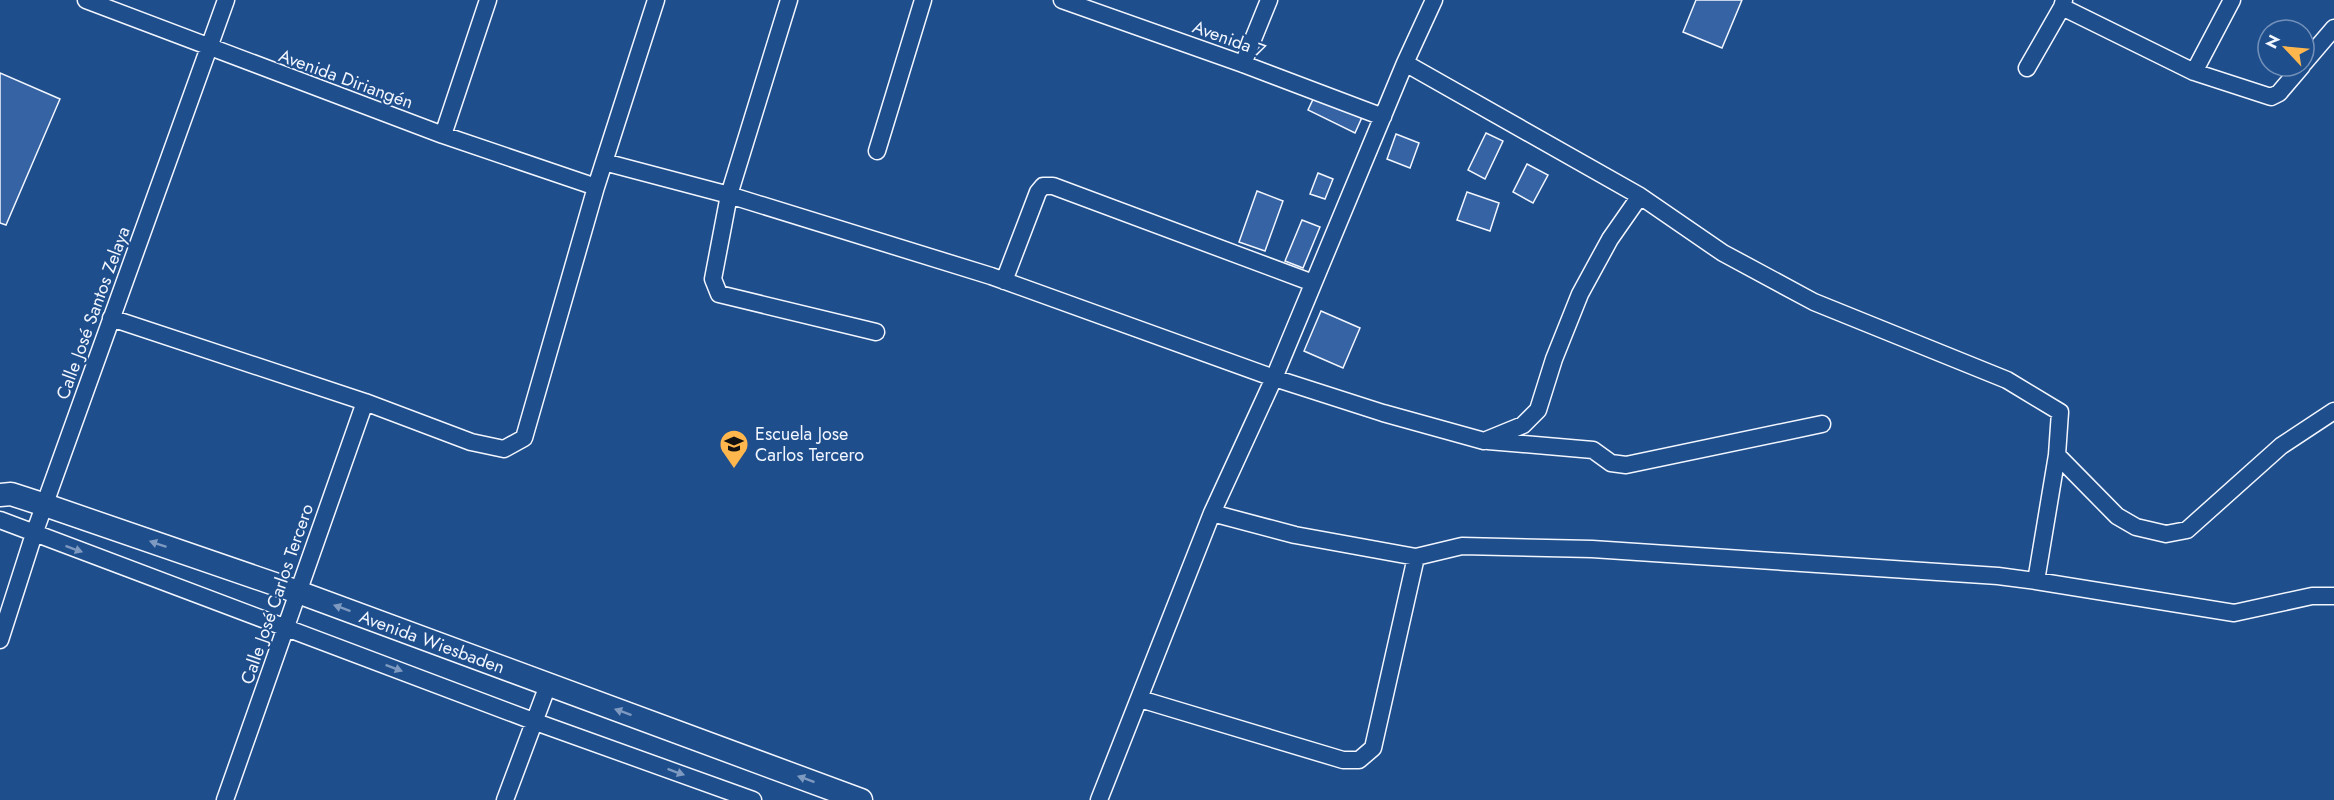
<svg xmlns="http://www.w3.org/2000/svg" width="2334" height="800" viewBox="0 0 2334 800" font-family="Jost,sans-serif">
	<style>
		.building { fill: #3563a3; stroke: #f2f6ff; stroke-width: 1.5 }
		.lines { fill: none; stroke-linecap: round; stroke-linejoin: round }
		.street-casing { stroke: #f2f6ff; stroke-width: 19 }
		.secondary-casing { stroke: #f2f6ff; stroke-width: 25 }
		.street { stroke: #1f4e8c; stroke-width: 16 }
		.secondary { stroke: #1f4e8c; stroke-width: 22 }
		.oneway { fill: #7e9ac0 }
		.labels { text-anchor: middle; dominant-baseline: central; stroke-width: 4.5; stroke-linejoin: round; paint-order: stroke }
		.street-label { font-size: 18px; fill: #f2f6ff; stroke: #1f4e8c }
		.poi-label { font-size: 18px; fill: #f2f6ff; stroke: #1f4e8c; text-anchor: start }
	</style>
	<rect width="100%" height="100%" fill="#1f4e8c"/>
	<path class="building" d="M1696 0H1742L1722 48 1683 32Z
		M0 73 60 99 6 225 0 223Z
		M1316 93 1363 115 1355 133 1308 110Z
		M1486 133 1503 141 1485 179 1468 170Z
		M1396 134 1419 143 1410 168 1387 159Z
		M1527 164 1548 175 1533 203 1513 192Z
		M1318 173 1333 179 1325 199 1310 194Z
		M1257 191 1283 201 1265 251 1239 242Z
		M1467 192 1499 203 1490 231 1457 220Z
		M1302 220 1320 227 1303 268 1285 261Z
		M1321 311 1360 328 1343 368 1304 351Z"/>
	<g class="lines">
		<g class="street-casing">
			<path id="street" d="M86 0 443 135 596 187
				M789 0 729 195 713 279 719 294 876 332
				M1062 0 1243 64 1383 117
				M2062 7 2194 72 2271 97 2279 93 2302 66
				M2304 63 2334 28
				M1243 64 1269 0
				M2027 68 2062 7 2064 0
				M2194 72 2232 0
				M443 135 488 0
				M877 151 923 0
				M604 162 729 195 991 276 1274 378 1383 413 1484 441 1523 425 1538 410 1554 359 1580 294 1610 239 1640 196
				M1004 281 1038 192 1043 186H1053L1313 283
				M111 318 365 402 471 442 504 449 524 438 596 187 656 0
				M1488 441 1593 450 1611 463 1626 465 1822 424
				M2057 455 2117 516 2136 527 2166 534 2187 530 2281 446 2334 411
				M1212 513 1295 535 1416 557 1462 546 1592 549 1998 576 2036 581 2057 455 2060 412 2007 380 1814 302 1723 253 1640 196 1405 63
				M0 520 533 721 753 800
				M2036 581 2234 613 2312 596H2334
				M0 640 34 534 226 0
				M1140 699 1343 760H1359L1373 748 1416 557
				M225 800 365 402
				M505 800 548 685
				M1099 800 1212 513 1274 378 1405 63 1434 0"/>
		</g>
		<g class="secondary-casing">
			<path id="secondary" d="M0 495 11 494 45 505 298 592 861 800"/>
		</g>
		<use href="#street" class="street"/>
		<use href="#secondary" class="secondary"/>
	</g>
	<defs><path id="oneway-solid" d="M-6-.8H1V-3.2L6.5 0L1 3.2V.8H-6Z" transform="scale(1.5)"/></defs>
	<g class="oneway">
		<use href="#oneway-solid" transform="translate(158 544) rotate(-161)"/>
		<use href="#oneway-solid" transform="translate(74 549) rotate(20)"/>
		<use href="#oneway-solid" transform="translate(342 608) rotate(-160)"/>
		<use href="#oneway-solid" transform="translate(394 668) rotate(21)"/>
		<use href="#oneway-solid" transform="translate(623 712) rotate(-160)"/>
		<use href="#oneway-solid" transform="translate(676 772) rotate(20)"/>
		<use href="#oneway-solid" transform="translate(806 779) rotate(-160)"/>
	</g>
	<defs>
		<g id="school-pin" transform="scale(1.5)"><path d="M0 17L-7.5 6A9.5 9.5 0 1 1 7.5 6Z" fill="#ffb74d" stroke="#1f4e8c"/><path d="M0-5L7-2L0 1L-7-2ZM-4 1L0 2.5L4 1V4Q0 6-4 4Z" fill="#111"/></g>
	</defs>
	<g fill-rule="evenodd">
		<use href="#school-pin" x="734" y="444"/>
	</g>
	<g class="labels">
		<g class="street-label">
			<text transform="translate(1229 39) rotate(20)">Avenida 7</text>
			<text transform="translate(346 79) rotate(20)">Avenida Diriangén</text>
			<text transform="translate(93 313) rotate(-70)">Calle José Santos Zelaya</text>
			<text transform="translate(277 594) rotate(-71)">Calle José Carlos Tercero</text>
			<text transform="translate(432 642) rotate(20)">Avenida Wiesbaden</text>
		</g>
		<g class="poi-label">
			<text x="755" y="434">Escuela Jose<tspan x="755" dy="21">Carlos Tercero</tspan></text>
		</g>
	</g>
	<g transform="translate(2286 48) rotate(296)"><circle r="28" fill="#1f4e8c" stroke="#7391ba" stroke-width="1.5"/>
	<path d="M0-4.5L10 22L0 15L-10 22Z" fill="#ffb74d"/>
	<text y="-9" font-size="16" font-weight="bold" text-anchor="middle" fill="#f2f6ff">N</text>
	</g>
</svg>
